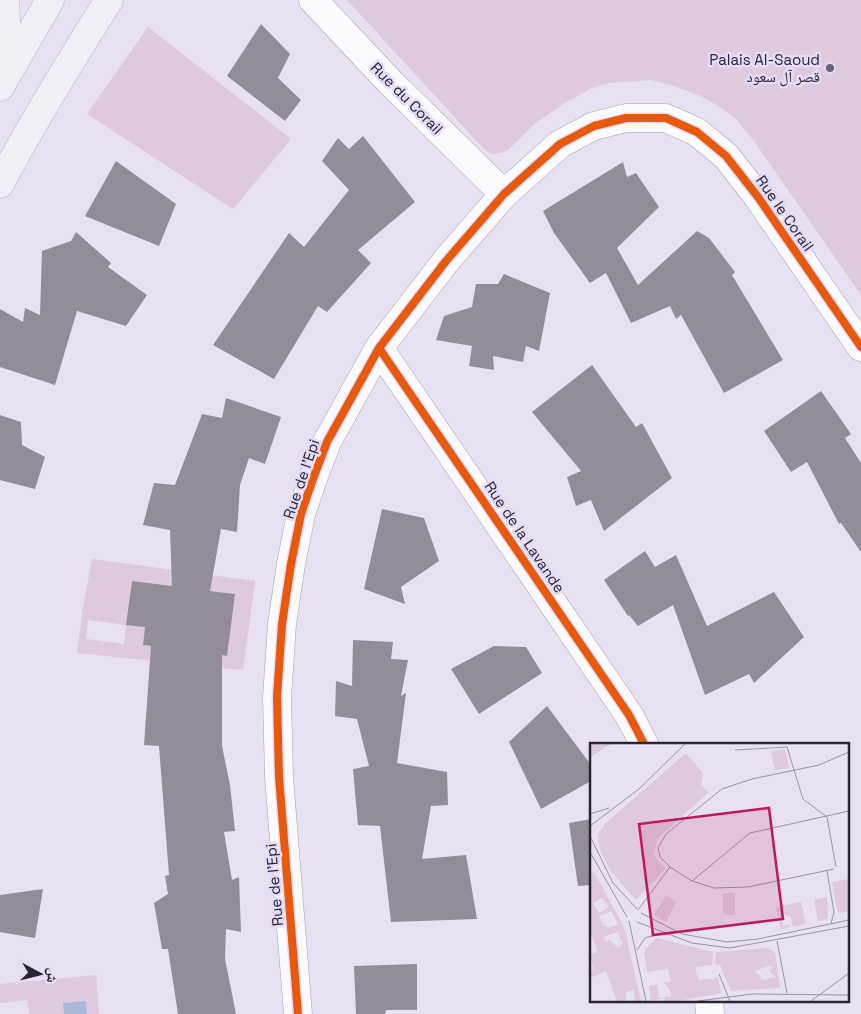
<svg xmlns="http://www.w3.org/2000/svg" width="861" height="1014" viewBox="0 0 861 1014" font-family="'Space Grotesk','Noto Naskh Arabic',sans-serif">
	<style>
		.green { fill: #dec9dd; fill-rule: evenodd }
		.water { fill: #abb8d8 }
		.building { fill: #938d99 }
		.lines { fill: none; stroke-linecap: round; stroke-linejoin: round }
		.minor-casing { stroke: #a9a4b1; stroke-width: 29 }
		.major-casing { stroke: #b6b4c4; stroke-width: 29 }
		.minor { stroke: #fbfafd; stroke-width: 28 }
		.major { stroke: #f0eff5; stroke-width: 28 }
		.cycleway-casing { stroke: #e4dbf8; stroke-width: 11 }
		.cycleway { stroke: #e8590c; stroke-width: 8 }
		.poi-dot { fill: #6c6775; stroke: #e4dbf8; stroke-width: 2 }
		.labels { text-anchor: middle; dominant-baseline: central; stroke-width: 5; stroke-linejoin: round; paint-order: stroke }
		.poi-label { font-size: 15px; fill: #2a2631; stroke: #e4dbf8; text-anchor: end }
		.street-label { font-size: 15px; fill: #2a2631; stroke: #e4dbf8 }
		.inset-road { fill: none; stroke: #9b96a5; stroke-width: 1 }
		.view { fill: #c2185b; fill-opacity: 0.15; stroke: #c2185b; stroke-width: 2.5 }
		.inset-edge { fill: none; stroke: #2a2631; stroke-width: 2.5 }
	</style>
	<rect width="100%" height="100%" fill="#e7e1f2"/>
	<path class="green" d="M347 0H861V295L754 141 735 118 717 105 698 95 674 86 651 80 608 83 590 89 565 103 537 122 508 150 500 153 491 154 483 148Z
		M148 27 291 139 233 209 87 114Z
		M92 559 255 581 243 670 77 653 83 607ZM132 581 234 594 227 656 143 645 145 627 127 625ZM88 620 126 625 124 644 86 639Z
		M96 975 99 1014H87L86 1002 64 1003V1014H29L27 1000 0 1003V984Z"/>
	<path class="water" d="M86 1001 87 1014H64L63 1003Z"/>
	<path class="building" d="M261 24 290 54 278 78 301 100 285 121 227 76Z
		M363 136 415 202 358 250 371 263 327 312 318 306 274 379 213 345 289 233 304 247 349 190 322 161 338 138 349 149Z
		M116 161 176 204 159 246 85 216Z
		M623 162 627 177 636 173 659 207 617 248 638 285 697 231 709 238 735 272 732 275 783 360 724 393 681 315 676 319 670 306 631 323 606 273 590 283 554 233 543 211Z
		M76 232 111 263 108 267 147 295 126 326 77 311 55 385 0 367V309L23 322 25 308 40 315 42 251 71 241Z
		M504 274 550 293 539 351 526 346 523 362 493 356 494 370 469 366 472 346 436 340 444 316 472 307 476 284H498Z
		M592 365 636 427 642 423 672 478 604 531 591 500 576 506 567 477 581 471 532 412Z
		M821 391 851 434 845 438 861 463V552L841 523 839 524 807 462 791 472 764 431Z
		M226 398 281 417 265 464 249 458 240 485 237 532 221 529 210 591 235 594 227 656 222 655V746L230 785 235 831 224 832 232 880 239 877 241 932 226 929 225 959 236 1014H178L168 949H162L154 903 168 894 165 876 169 875 159 746 144 745 151 646 143 645 145 627 126 625 132 581 172 586 170 530 143 525 154 483 175 485 202 414 222 418Z
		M0 415 21 422 22 445 45 457 35 489 0 480Z
		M382 509 424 518 439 561 401 587 405 604 364 589Z
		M645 551 655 567 676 555 707 626 774 592 804 637 754 683 749 674 705 695 673 605 638 626 629 615 628 616 604 580Z
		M353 640 393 642 391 659 408 660 401 696 406 693 397 763 447 772 448 805 431 806 422 859 466 855 477 919 391 922 380 826 358 825 353 769 369 766 357 719 335 716 336 681 352 686Z
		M494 646 526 647 542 673 479 714 451 669Z
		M547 706 591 765V781L541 809 509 742Z
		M591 819V885L578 886 569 823Z
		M43 889 35 938 0 932V895Z
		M417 964V1010H386L385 1014H356L354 966Z"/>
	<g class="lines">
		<g class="minor-casing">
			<path id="minor" d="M313 0 391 83 504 194
				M379 348 629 715 644 744
				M709 1000 710 1014
				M298 1014 279 777 277 697 282 624 291 564 301 514 314 476 327 442 379 348 446 261 504 194 560 144 594 126 626 118H666L697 132 726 156 758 197 861 347"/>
		</g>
		<g class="major-casing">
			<path id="major" d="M1 76C6 51 7 25 5 0
				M0 87 50 0
				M0 184C33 121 71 60 109 0"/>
		</g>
		<use href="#minor" class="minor"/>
		<use href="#major" class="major"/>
		<g class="cycleway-casing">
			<path id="cycleway" d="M379 348 629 715 644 744
				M298 1014 279 777 277 697 282 624 291 564 301 514 314 476 327 442 379 348 446 261 504 194 560 144 594 126 626 118H666L697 132 726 156 758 197 861 347"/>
		</g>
		<use href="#cycleway" class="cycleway"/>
	</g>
	<circle class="poi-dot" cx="830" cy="68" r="5"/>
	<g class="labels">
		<g class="poi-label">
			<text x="820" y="59">Palais Al-Saoud<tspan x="820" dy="17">قصر آل سعود</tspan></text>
		</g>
		<g class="street-label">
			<text transform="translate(407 98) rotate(45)">Rue du Corail</text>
			<text transform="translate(785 213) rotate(55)">Rue le Corail</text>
			<text transform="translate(301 479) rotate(-71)">Rue de l'Epi</text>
			<text transform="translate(525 537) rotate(56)">Rue de la Lavande</text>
			<text transform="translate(274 885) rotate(-95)">Rue de l'Epi</text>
		</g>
	</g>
	<g transform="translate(590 743)">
		<rect width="259" height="259" fill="#e7e1f2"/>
		<path d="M0 0H23L0 14ZM195 6 199 25 185 27 181 8ZM96 10 113 30 111 41 118 50 67 96 64 112 75 126 46 157 20 127 10 107 8 91 15 81ZM4 129 34 184 51 258H45L44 247 36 249V258H27L16 228 0 235 3 224 0 212 8 208 0 190V131ZM12 155 19 164 9 170 3 160ZM21 168 28 181 20 185 13 182 9 173ZM27 189 33 201 28 205 20 197 16 199 14 194ZM259 136V168L250 170 247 167 242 139ZM133 150H145V172L133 171ZM76 152 86 159 76 179 64 172ZM237 154 238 176 228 178 224 157ZM211 159 216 181 203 184 201 173 191 172 193 183 200 181V184L191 186 186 164ZM66 195 123 209 122 222 106 224V229L109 237 128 235 131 250 88 258H74L75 255 61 258 59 243 67 241 69 255 82 253 77 242 73 240 81 238 78 226 57 229 54 208ZM177 205 185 209 190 245 141 248 130 222 125 221 126 209ZM178 223 183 224 179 227 185 234 173 237 165 228Z" fill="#dec9dd" fill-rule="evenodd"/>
		<path class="inset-road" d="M145 7 197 4 213 56 237 74 246 124M0 71 19 65M0 83 49 46 96 0M0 93 23 140 47 166M0 109 37 174M244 126 158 144 124 145 102 138 80 124 70 114 68 105 76 91 132 46 162 36 229 22 259 9M237 128 244 169 241 180M102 138 160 90 259 68M48 167 80 124M51 170 92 191 137 199 168 196 259 177M39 178 56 258M47 179 102 200 140 205 259 183M187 198 197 250M47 207 55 195 72 190M129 231 140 258M108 258 163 251 259 252M221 258 259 230"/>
		<path class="view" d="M179 65 193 176 63 192 49 81Z"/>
		<rect width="259" height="259" class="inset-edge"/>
	</g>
	<g transform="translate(40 974) rotate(97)" stroke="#e4dbf8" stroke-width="4" paint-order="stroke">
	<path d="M0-4L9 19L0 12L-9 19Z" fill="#2a2631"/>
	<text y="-8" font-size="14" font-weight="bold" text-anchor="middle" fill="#2a2631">ش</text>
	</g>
</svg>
